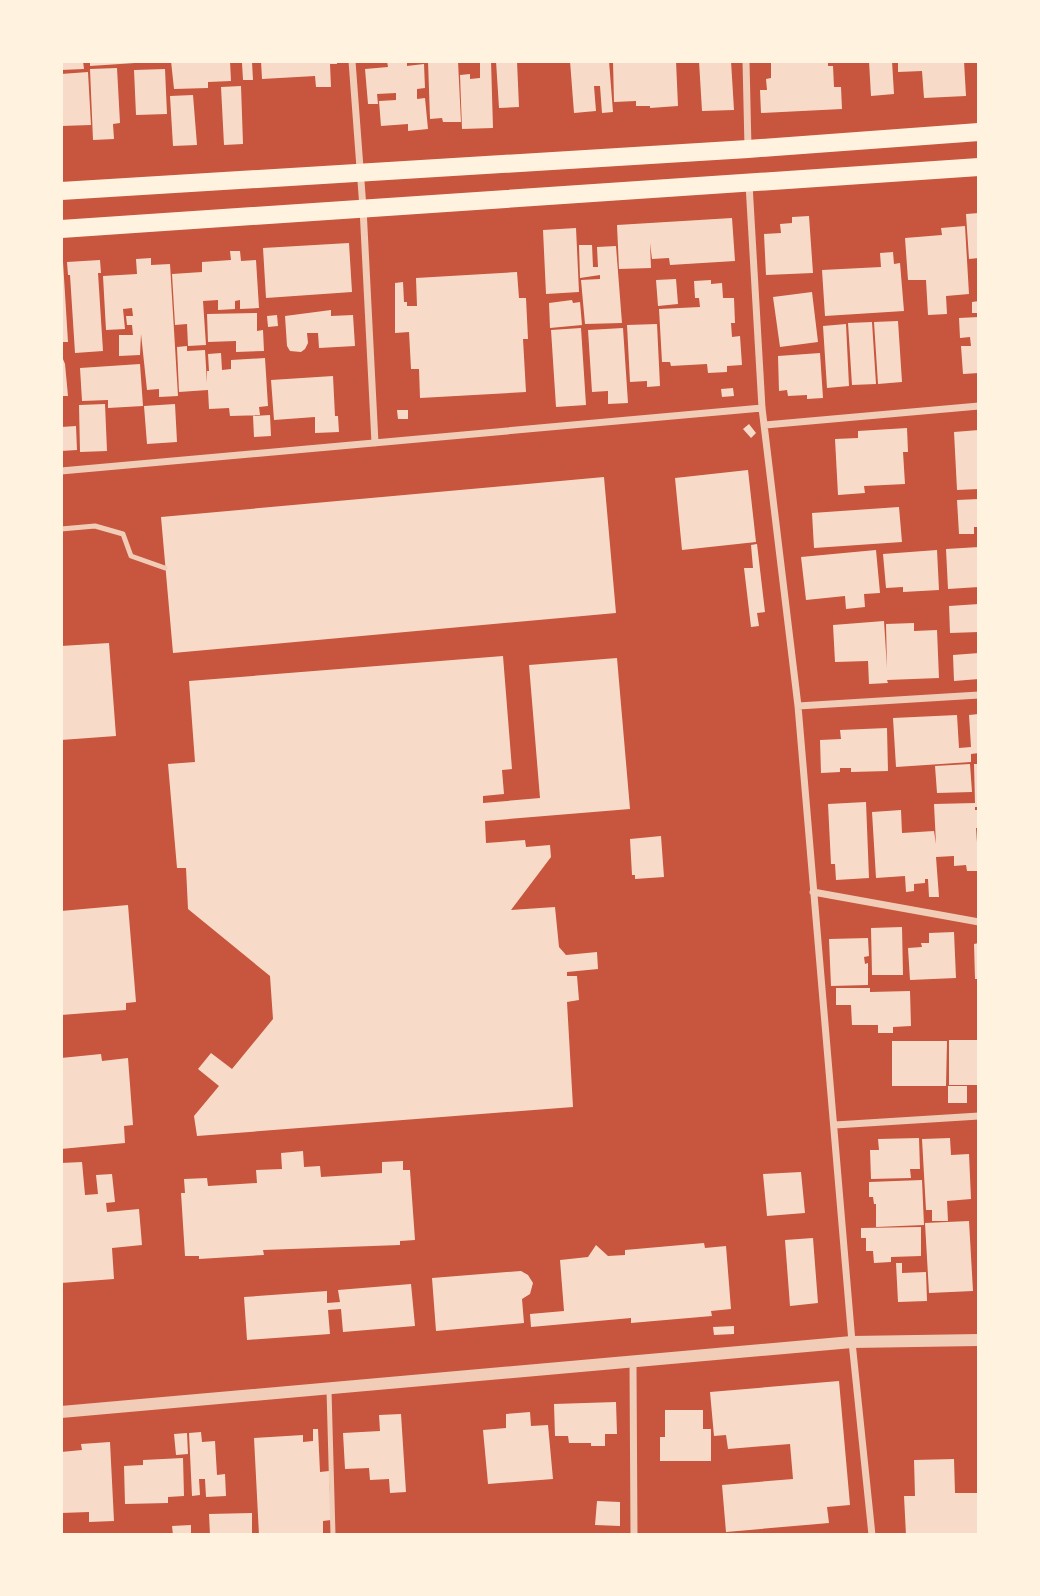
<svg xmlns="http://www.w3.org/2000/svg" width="1040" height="1596" viewBox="0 0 1040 1596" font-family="'Fira Sans Condensed',sans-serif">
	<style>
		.building { fill: #f7dbc8 }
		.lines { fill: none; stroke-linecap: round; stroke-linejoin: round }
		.service { stroke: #f1ccb7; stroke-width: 5 }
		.minor { stroke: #f1ccb7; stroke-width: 7 }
		.tertiary { stroke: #f1ccb7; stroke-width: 12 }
		.primary { stroke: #fff3e0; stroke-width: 18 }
	</style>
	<rect width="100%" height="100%" fill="#c8553d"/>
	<path class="building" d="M61 61H83L84 69 61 70Z
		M90 61H135V63L90 66Z
		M171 61H230L231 81 208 82V88L174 89Z
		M261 61H337V64H330L331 87H316L315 76 262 79Z
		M387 61H407V66L424 64 425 88 417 89V99L425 98 428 129 408 131V124L381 126 379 101 396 100V93L377 94 378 104H368L365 69 388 67Z
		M428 61H458L461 122H443L442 118 430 119Z
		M480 61H491L493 128 462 129 460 75 470 74V79L480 78Z
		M496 61H517L519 107 499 108Z
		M570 61H609L613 112 602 113 600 86H594L596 111 574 113Z
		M613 61H676L678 106 650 108V106H636V101L614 102Z
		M699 61H731L734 110 702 111Z
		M777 61H828V66H833L834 87H841L842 109 761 113 760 90H767L766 79 771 78V63Z
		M869 61H892L894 94 871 96Z
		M898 61H964L966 96 924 98 922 71 898 72Z
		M252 62 253 80H243L242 63Z
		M117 68 120 123 113 124 114 139 93 140 90 69Z
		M165 69 167 114 136 115 134 70Z
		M88 72 91 125 61 126V74Z
		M241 86 243 144 224 145 221 87Z
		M193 95 197 145 173 146 170 96Z
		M979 213V258L969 259 966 214Z
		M809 216 813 273 766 275 764 234 781 233 780 224 792 223V217Z
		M732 218 735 261 670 265 669 258 652 259 650 243 651 268 619 269 617 225Z
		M965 226 969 294 946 296 947 314 928 315 926 280H908L905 238 942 235 941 228Z
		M576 228 579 292 546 294 543 230Z
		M349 243 352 292 266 298 263 248Z
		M579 245H592L593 267H598L597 247 616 246 622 323 585 324 581 280 600 279V275L580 278Z
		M230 251H240L241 261 256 260 259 308 240 309V300L235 301V309L218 310V300L203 301 206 345 188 346 187 324 175 325 172 274 202 272V262L231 260Z
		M893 252 894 264 900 263 904 311 825 316 822 270 881 267 880 253Z
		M151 258V265L170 264 178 396 159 397V389L147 390 141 334 140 355 119 356V335H133L132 325H127L126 316H133L132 308 123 309 125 329 106 330 103 276 137 274 136 259Z
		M100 260 101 273H98L103 351 75 353 70 275H68L67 262Z
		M61 262H63L68 342H61Z
		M517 272 519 298H526L528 339H523L526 392 420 398 419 369H411L409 332 395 333V283L403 282 404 302H407V306H417L416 278Z
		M676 279 678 304 658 306 656 280Z
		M711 280V284L722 283 723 298H734L735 323H731L732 337 740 336 742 365 727 366V372L708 373 707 364 671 366 670 362H662L659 309 700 307 699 298H695L694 281Z
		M812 292 818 342 780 347 773 297Z
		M572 300 573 303 580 302 582 325 550 328 549 303Z
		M979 301V313H972V302Z
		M331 310V316L353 315 355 346 319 348 318 333H307L308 343 305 349 301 352 290 351 287 346 285 316Z
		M257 313V331L263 330 264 351 236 352V341L208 342 207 314Z
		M277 315 278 326 268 327 267 316Z
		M979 317V373L963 374 961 346H971L970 337 960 338 959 318Z
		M898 321 902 382 878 384 874 322Z
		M872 322 876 384 852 385 848 323Z
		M657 324 660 386 647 387V381L630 382 627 325Z
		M846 324 849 386 827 388 823 326Z
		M581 328 586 405 556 407 551 330Z
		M623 328 628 403 608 404V391L592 392 588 330Z
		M187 346V351L205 350 207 383V371H209L208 354 221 353 222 370 231 369V360L265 358 268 406 259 407 260 415 230 416 229 408 209 409 208 390 179 392 177 347Z
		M820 353 823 398 807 399V395L788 396 787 390 779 391 778 356Z
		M61 354 65 364 68 396H61Z
		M140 364 143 406 108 408V400L82 401 80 368Z
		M333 376 335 416H338L339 432 315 433V417L274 420 271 380Z
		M733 388 734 396 722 397 721 389Z
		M105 404 107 451 80 452 79 405Z
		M175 404 177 442 147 444 144 406Z
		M397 410H408V419H398Z
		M270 415 271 436 254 437 253 416Z
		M749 424 756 433 751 438 743 429Z
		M76 426 77 450 61 451V427Z
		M907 428 908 452H903L905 484 864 486 865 493 838 495 835 439 858 438V431Z
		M979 430V489L957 490 954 432Z
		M748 470 756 542 682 550 675 478Z
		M604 477 616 613 173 653 161 517Z
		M979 499V527H974V534H959L957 500Z
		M899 507 902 542 814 548 812 513Z
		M757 544 765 612 757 613 759 626 751 627 744 568H753L751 545Z
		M979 547V587L948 589 946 549Z
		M876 550 880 593 864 594 865 607 846 609 845 596 806 600 801 557Z
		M937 550 939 590 903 592V587L886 588 883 554Z
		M979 604V632L950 633 949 606Z
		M884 621 887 668 886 624 914 623V631L937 630 939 678 887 680 888 683 869 684 868 661 835 662 833 625Z
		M109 643 116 736 61 740V646Z
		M979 653V679L954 681 953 655Z
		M503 656 512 769 502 770 504 794 483 796V803L540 798 529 665 617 658 630 809 485 821 486 843 525 840 526 847 550 845 551 857 511 910 555 907 559 947 566 955 597 952 598 969 567 972V976H577L579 1000 567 1002 573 1107 197 1136 194 1116 219 1086 198 1069 211 1053 232 1069 273 1019 270 976 188 909 186 868H177L168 764 195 762 189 681Z
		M979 714V753L971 754V762L896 767 893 718 957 715 959 748 971 747 969 715Z
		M887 728 888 771 851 772V768H840V772L821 773 820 740 841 739 840 730Z
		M970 764 972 792 937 793 935 766Z
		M974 764H979V807H975V810H979V828H976L979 871H967L966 865 954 866V856L936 857 939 897H929L928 879H925V883L914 884V891L906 892 905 876 876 878 872 812 901 810 902 833 934 831 936 844 934 804 975 803Z
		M866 802 869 878 836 880 835 864H831L828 804Z
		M661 836 664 877 635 879V875H632L630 839Z
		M128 905 136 1002 126 1003V1010L61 1015V911Z
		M902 927 903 975H872L871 928Z
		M954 932 956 978 910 980 908 948 922 947 921 943H929V933Z
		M868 938 869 956 864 957 865 964 868 963V985L831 986 829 939Z
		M979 943V979H975L974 944Z
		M836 988H870V992L910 991 911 1026 893 1027V1033H878V1025H852L851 1005H836Z
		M949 1040H979V1085H949Z
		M892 1041H947L946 1086H892Z
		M101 1054 102 1061 128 1058 133 1125 124 1126 125 1143 61 1149V1058Z
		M948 1086H967V1103H948Z
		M919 1138 920 1169H910L911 1178 871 1179 870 1150H879L878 1139Z
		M950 1138 951 1155 969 1154 971 1199 947 1201 948 1221H932V1210H926L922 1139Z
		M303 1151 304 1167 320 1166 321 1177 382 1173V1162L403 1161V1170H410L415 1240 400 1241V1245L263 1250 264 1255 199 1259V1256H185L181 1193H185L184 1179 207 1178 208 1186 257 1183 256 1170 282 1169 281 1153Z
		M82 1162 85 1195 98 1194 96 1175 112 1174 115 1202 106 1203 107 1212 139 1209 142 1245 112 1248 114 1279 61 1283V1163Z
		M801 1172 805 1213 767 1216 763 1174Z
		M922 1180 924 1225 876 1227V1204H874L873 1197H869V1182Z
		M969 1221 973 1291 929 1293 925 1223Z
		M921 1227V1256L891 1257V1262L874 1263 873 1251H866V1238H861V1228Z
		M813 1238 818 1303 790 1306 785 1240Z
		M704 1243 705 1248 726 1246 731 1309 711 1311 712 1316 631 1323V1318L531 1327 530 1314 564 1311 560 1260 588 1257 596 1245 608 1256 625 1255V1250Z
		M896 1263H902V1273L926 1272 927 1301 898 1302Z
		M521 1271 528 1275 533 1283 530 1294 522 1299 524 1323 436 1331 432 1278Z
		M411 1284 415 1326 343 1332 341 1309 328 1310 330 1334 247 1340 244 1297 327 1291V1303L340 1302 338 1290Z
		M734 1326V1334L714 1335 713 1327Z
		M839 1381 850 1505 827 1507 829 1523 726 1532 722 1485 793 1479 790 1444 728 1449 726 1435 714 1436 710 1392Z
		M616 1402 617 1434H605V1446H591V1443H569L568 1436H555L554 1404Z
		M665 1410H703V1429H711V1461H660V1437H665Z
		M530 1412 531 1426 548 1425 553 1479 488 1484 483 1430 506 1428V1414Z
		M401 1414 406 1492 390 1493 389 1479 370 1480 369 1468 345 1469 343 1433 380 1431 379 1415Z
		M313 1429H318L320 1472 329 1471 331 1520 323 1521V1535H259L254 1438 303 1435V1442L313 1441Z
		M201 1432 202 1442 215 1441 217 1475 225 1474 226 1496 206 1497 205 1479H199L200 1495 192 1496 189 1433Z
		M187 1433 188 1454 176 1455 174 1434Z
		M110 1442 114 1521 89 1522V1512L61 1513V1452L82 1450 81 1444Z
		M183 1458 184 1496 168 1497V1503L125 1504 124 1466 143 1465V1460Z
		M954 1459 955 1493H979V1535H906L904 1496H915L914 1460Z
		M597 1501 620 1502V1526L595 1525Z
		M252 1513V1535H210L209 1514Z
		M191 1525V1535H173L172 1526Z"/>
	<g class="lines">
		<path class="service" d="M61 529 95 526 123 534 131 556 165 568
			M329 1390 333 1535"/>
		<path class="minor" d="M352 61 363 208 375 443
			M746 61 748 148
			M749 184 762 408 798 706 852 1342 872 1535
			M765 425 979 406
			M61 471 762 408
			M798 706 979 695
			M813 892 979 922
			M835 1125 979 1116
			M633 1363 634 1535"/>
		<path class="tertiary" d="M61 1412 852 1342 979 1340"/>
		<path class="primary" d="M61 191 748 149 979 132
			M61 229 979 167"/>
	</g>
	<rect width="1040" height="1596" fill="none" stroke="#fff3e0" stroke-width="126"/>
</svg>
